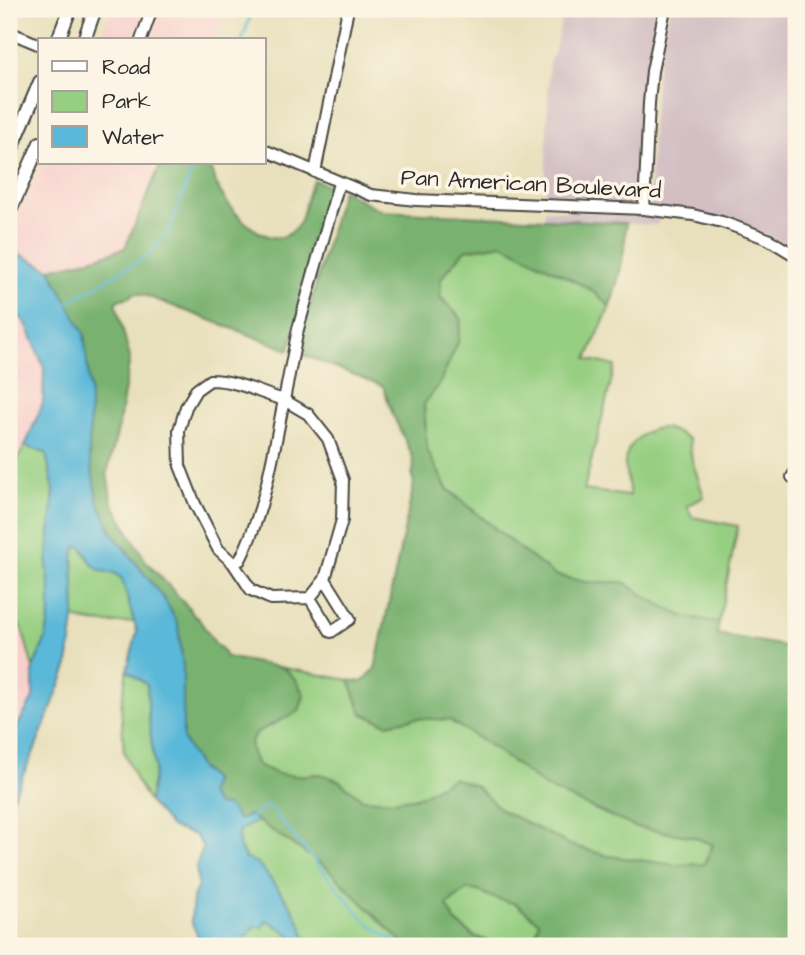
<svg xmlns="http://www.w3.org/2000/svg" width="805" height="955" viewBox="0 0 805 955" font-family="'Architects Daughter',sans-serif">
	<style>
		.built { fill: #f7d0cc }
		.industrial { fill: #d2bec3 }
		.green { fill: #97cf82; stroke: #617d56; stroke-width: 2 }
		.forest { fill: #79b270; stroke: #526e4e; stroke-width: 2; fill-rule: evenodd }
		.water { fill: #5ab8d8; stroke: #427282; stroke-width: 2 }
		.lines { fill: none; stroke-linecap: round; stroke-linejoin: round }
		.stream { stroke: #5ab8d8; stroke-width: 2.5 }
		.minor-casing { stroke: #474641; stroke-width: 14 }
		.major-casing { stroke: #474641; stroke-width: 16 }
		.minor { stroke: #fff; stroke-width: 10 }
		.major { stroke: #fff; stroke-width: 12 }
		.labels { text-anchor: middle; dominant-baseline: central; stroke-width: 7; stroke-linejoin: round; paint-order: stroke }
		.street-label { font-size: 23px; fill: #2b2b2b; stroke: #fcf5e5 }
	</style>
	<rect width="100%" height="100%" fill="#fcf5e5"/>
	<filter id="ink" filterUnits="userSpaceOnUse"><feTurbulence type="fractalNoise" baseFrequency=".0143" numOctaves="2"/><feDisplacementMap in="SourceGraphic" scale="14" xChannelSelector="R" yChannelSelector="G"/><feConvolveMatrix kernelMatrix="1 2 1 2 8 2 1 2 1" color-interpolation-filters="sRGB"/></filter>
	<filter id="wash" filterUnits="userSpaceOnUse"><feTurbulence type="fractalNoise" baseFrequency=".00686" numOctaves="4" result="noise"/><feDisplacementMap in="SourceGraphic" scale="28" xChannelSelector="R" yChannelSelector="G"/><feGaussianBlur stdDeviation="1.57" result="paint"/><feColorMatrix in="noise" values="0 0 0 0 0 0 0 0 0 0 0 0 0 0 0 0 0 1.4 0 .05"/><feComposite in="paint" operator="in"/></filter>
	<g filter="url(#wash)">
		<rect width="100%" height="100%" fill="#e8e0bc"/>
		<path class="built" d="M111 9H146L135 40H99Z
			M156 9H227L215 40H146Z
			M42 163H161L125 248 88 260 50 269 9 249V236Z
			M9 307 26 323 44 368 43 403 31 435 9 474Z
			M9 614 22 629 33 668V698L9 741Z"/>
		<path class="industrial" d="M564 9H660L644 103 640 205 545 201 549 64 551 57 554 54Z
			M670 9H796V251L770 236 649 206 652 131 657 72Z
			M545 210 644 214 659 215 657 225 544 219Z"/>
		<path class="green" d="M503 244 590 289 610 306 587 359 615 366 584 490 629 496C630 482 625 475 625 463 626 445 646 427 663 428 672 429 682 435 689 439L692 460 704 497 687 506 692 517 738 526 719 622 681 616 648 598 624 582H585L555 575 521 550 447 488 427 450 424 404 439 385 458 342 461 318 440 297 441 278 465 250Z
			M25 446 46 453 54 491 51 527 50 613 46 638 33 668 22 629 9 614V474Z
			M77 546 82 547C91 564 94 572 115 573L122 579 134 622C114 624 93 624 74 618L73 556Z
			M284 668 349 680 362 714 387 724 417 718 449 720 495 749 547 788 635 827 694 837 713 845 704 864 676 865 608 856 570 845 501 810 476 786 453 778 419 797 392 801 361 799 338 780 320 774 297 776 277 774 257 765 252 754 250 742 257 732 299 711 304 695 296 680Z
			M127 670 147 684 149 721 155 768 149 802 136 780 124 752 121 706Z
			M258 821 326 867 402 942 409 946H321L320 944 304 937 301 925 291 906 258 863 246 859 239 846 237 831Z
			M467 889 478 891 494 898 516 904 539 922 535 936 501 945 474 936 455 921 447 905Z
			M267 920 280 928 305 946H245V936L255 926Z"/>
		<path class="forest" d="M161 163H209C212 174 215 183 221 193 233 214 270 254 294 230 307 216 303 196 314 180L333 187 289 350 144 295 135 293 129 297 118 300 116 303 130 358 118 429 107 474 112 502 145 560 189 608 195 617 198 618 217 646 221 648 226 657 284 668 296 680 304 695 299 711 257 732 250 742 252 754 257 765 277 774 297 776 320 774 338 780 362 799 392 801 419 797 453 778 476 786 501 810 570 845 608 856 676 865 704 864 713 845 694 837 635 827 547 788 495 749 449 720 417 718 387 724 362 713 349 680 362 682 375 669 414 483 412 476 414 466 412 455 393 415 383 386 298 353 303 330 342 190 382 211 626 223C625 254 620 277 610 306L590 289 503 244 465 250 441 278 440 297 461 318 458 342 439 385 424 404 427 450 447 489 521 550 555 575 585 582H624L648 598 681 616 719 622 717 634 796 648V946H409L402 942 326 867 249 815 239 820 228 807 217 805 209 794 213 780 200 768 183 739V666L178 625 165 600 112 533 97 499 89 453 90 392 84 334 50 269 88 260 125 248ZM467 889 478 891 494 898 516 904 539 922 535 936 500 945 473 936 455 921 447 905Z"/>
		<path class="water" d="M9 249 50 269 84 333 90 392 89 453 97 499 112 533 165 600 178 625 183 666V739L200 768 213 780 209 794 217 805 228 806 239 820 249 815 258 821 238 831 239 846 245 859 258 863 291 906 301 925 305 937 320 944 321 946H305L280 928 267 920 262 928 255 926 245 936V946H198L197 934 191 921 193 898 198 885 196 866 203 847 195 835 172 828 149 802 155 768 149 721 147 685 127 670 137 632 122 579 115 573C93 572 92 563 82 547L77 546 73 556 75 612 68 665 35 749 9 805V741L33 698V668L46 638 50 613V591L47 565 54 491 46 453 25 446 43 403 44 368 26 323 9 307Z"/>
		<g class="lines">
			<path class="stream" d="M242 40 253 9
				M66 304 148 255 168 233 195 163
				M250 818 268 805 366 922 402 946"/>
		</g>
	</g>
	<g filter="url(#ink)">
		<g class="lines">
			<g class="minor-casing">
				<path id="minor" d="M9 13 10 9
					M9 32 40 45
					M141 40 152 9
					M264 150 371 195 416 200 644 209 693 215 722 222 747 231 768 239 796 256
					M315 172 348 9
					M644 209 649 103 652 71 665 9
					M210 380C237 380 259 393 284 400 273 454 265 511 240 560L233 563 218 549 195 504 180 466 179 430 186 407 196 390Z
					M792 477 796 471
					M233 563 251 590 271 599 310 598 325 579 342 520 343 480 328 439 308 414 284 400 298 329 339 183
					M310 598 331 632 350 619 325 579"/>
			</g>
			<g class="major-casing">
				<path id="major" d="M58 40 70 9
					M84 40 95 9
					M9 155 40 82
					M9 213 40 143"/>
			</g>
			<use href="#minor" class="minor"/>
			<use href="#major" class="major"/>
		</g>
	</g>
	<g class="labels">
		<g class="street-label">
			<text transform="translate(531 184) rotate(3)">Pan American Boulevard</text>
		</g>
	</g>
	<rect width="805" height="955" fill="none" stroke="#fcf5e5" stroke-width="35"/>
	<rect x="38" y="38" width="228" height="126" fill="#fcf5e5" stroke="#a8a49b" stroke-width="2"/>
	<rect x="52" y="61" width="35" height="10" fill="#ffffff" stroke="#a8a49b" stroke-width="2"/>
	<text x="102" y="74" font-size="21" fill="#2b2b2b">Road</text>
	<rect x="52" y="91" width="35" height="21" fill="#97cf82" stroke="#a8a49b" stroke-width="2"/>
	<text x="102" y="108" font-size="21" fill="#2b2b2b">Park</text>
	<rect x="52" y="126" width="35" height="21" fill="#5ab8d8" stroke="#a8a49b" stroke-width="2"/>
	<text x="102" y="144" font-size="21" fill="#2b2b2b">Water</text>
</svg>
